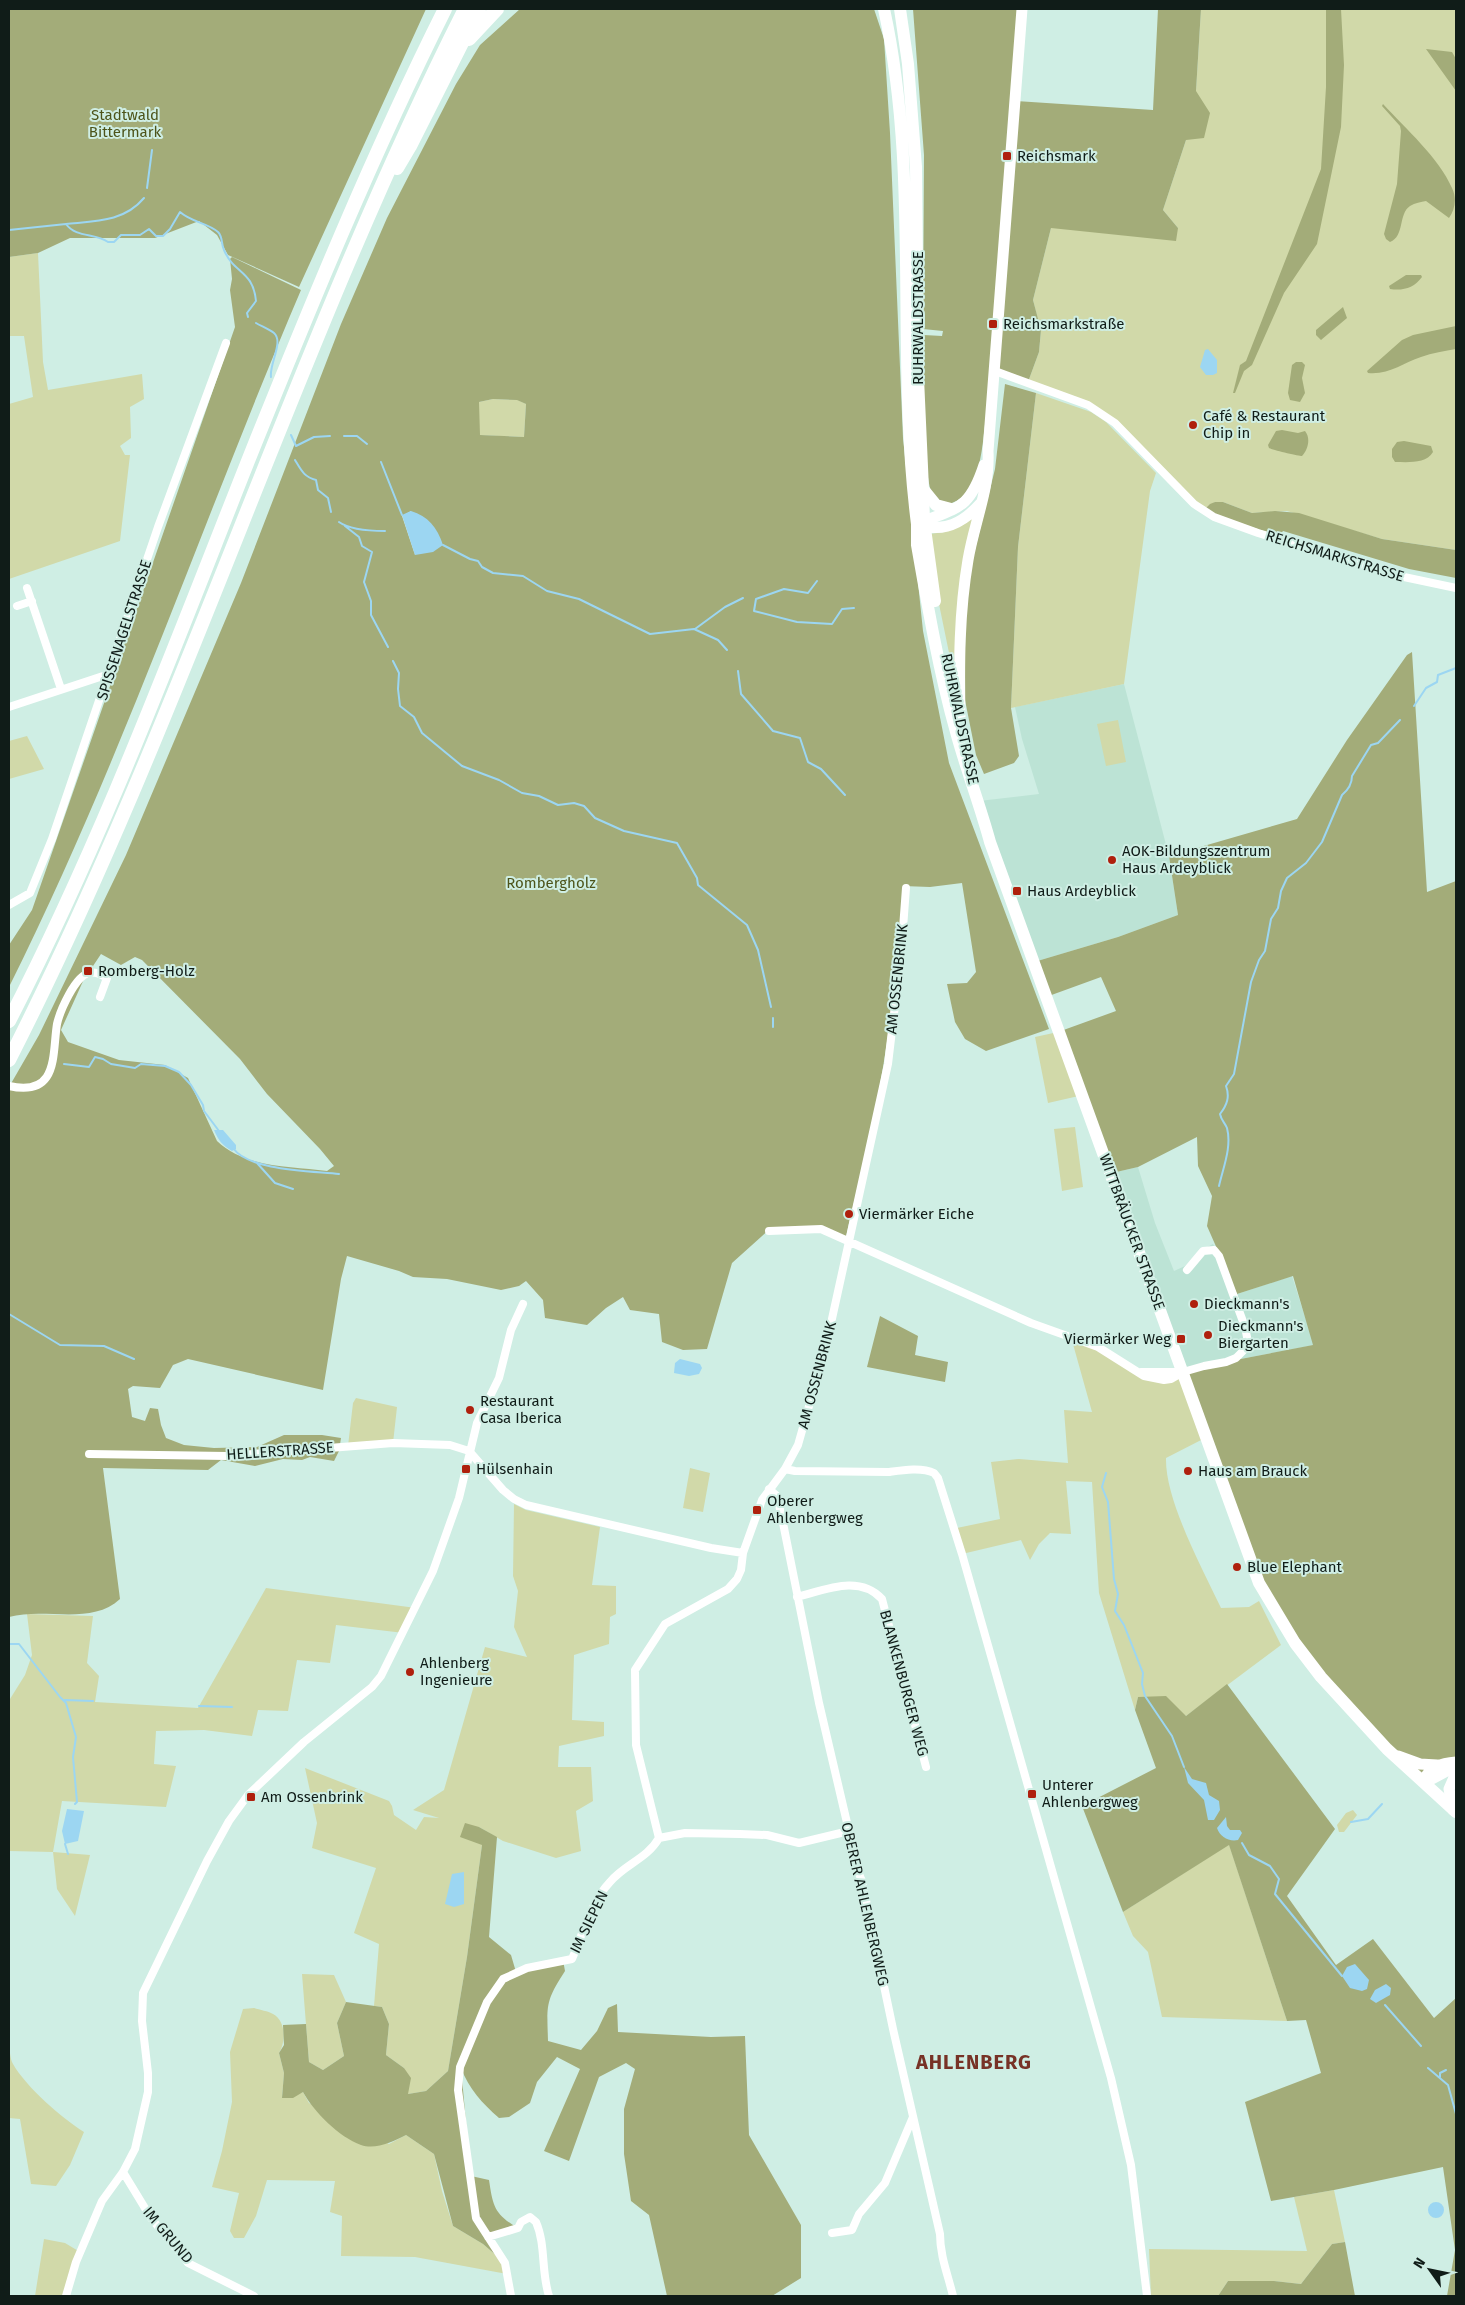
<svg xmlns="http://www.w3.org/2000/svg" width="1465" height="2305" viewBox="0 0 1465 2305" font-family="'Fira Sans',sans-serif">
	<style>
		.built { fill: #bce3d5 }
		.green { fill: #d1d9a9 }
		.forest { fill: #a3ac79; fill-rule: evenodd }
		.water { fill: #9cd6f2 }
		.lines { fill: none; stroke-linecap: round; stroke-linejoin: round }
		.stream { stroke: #9cd6f2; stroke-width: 2 }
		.minor { stroke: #fff; stroke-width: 8 }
		.secondary { stroke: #fff; stroke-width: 11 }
		.primary { stroke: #fff; stroke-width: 12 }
		.trunk { stroke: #fff; stroke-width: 12 }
		.motorway { stroke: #fff; stroke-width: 14 }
		.poi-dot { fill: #af200d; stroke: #cfeee4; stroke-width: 2 }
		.labels { text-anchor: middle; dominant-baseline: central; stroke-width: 4; stroke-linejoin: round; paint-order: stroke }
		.park-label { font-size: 15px; fill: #4d541a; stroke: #cfeee4 }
		.poi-label { font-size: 15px; fill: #101c18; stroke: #cfeee4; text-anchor: start }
		.street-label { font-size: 15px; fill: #101c18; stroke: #cfeee4 }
		.district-label { font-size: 20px; font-weight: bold; letter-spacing: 1px; fill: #773226; stroke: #cfeee4 }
	</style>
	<rect width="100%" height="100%" fill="#cfeee4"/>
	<path class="built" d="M1124 684 1169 856 1178 915 1118 937 1034 962 979 801 1039 794 1022 739 1015 707Z
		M1138 1167 1155 1223 1174 1271 1185 1266 1198 1252 1213 1244 1237 1294 1292 1276 1314 1345 1204 1366 1183 1372 1112 1173Z"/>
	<path class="green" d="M1201 9H1456V550L1382 539 1287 511 1252 513 1223 502H1215L1203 511 1108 417 1028 382 1039 352 1041 331 1033 300 1051 228H1178L1163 210 1186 140 1196 91Z
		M38 253 43 362 48 390 142 374 144 399 130 407 131 438 120 446 125 455H130L120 541 9 579V404L33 397 24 336H9V257Z
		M1036 393 1091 412 1106 422 1156 473 1150 491 1124 684 1011 708 1018 547Z
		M493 399 518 400 526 404 524 437 479 435V402Z
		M977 514 955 682 939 604 930 534 944 532Z
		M1118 720 1126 762 1106 766 1097 724Z
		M27 736 44 769 9 779V741Z
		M1058 1032 1083 1095 1048 1103 1035 1037Z
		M1075 1127 1083 1187 1062 1191 1054 1129Z
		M1071 1337 1134 1369 1164 1380 1183 1372 1207 1437 1166 1458C1165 1500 1202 1568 1221 1608L1249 1607 1259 1601 1281 1645 1186 1716 1138 1697 1135 1710 1099 1593 1092 1482 1066 1481 1071 1534 1050 1533 1039 1544 1030 1560 1021 1540 962 1554 952 1529 1000 1519 991 1462 1019 1459 1068 1463 1064 1410 1092 1412Z
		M356 1398 397 1407 393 1443 348 1446 353 1403Z
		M690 1468 710 1473 703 1512 683 1508Z
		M514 1504 526 1510 600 1527 592 1585 616 1586V1614L610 1617 609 1644 574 1655 572 1720 604 1722V1736L559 1746 558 1767H591L593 1801 576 1811 581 1851 556 1858 503 1841 479 1827 482 1845 467 1957 448 2071 426 2091 408 2094 404 2068 386 2055 389 2024 382 2007 374 2006 379 1944 354 1933 376 1868 312 1848 317 1823 305 1768 389 1801 392 1806 394 1815 416 1830 424 1817 439 1818 413 1810 444 1790 485 1647 527 1657 514 1627 518 1591 513 1576Z
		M266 1588 416 1608 404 1633 336 1625 330 1663 297 1660 288 1711 258 1710 252 1736 204 1730 156 1731 154 1764 176 1766 166 1807 62 1801 53 1852 90 1855 75 1916 57 1889 53 1852 9 1851 10 1699 25 1675 32 1655 27 1614 93 1616 87 1663 99 1676 95 1702 198 1708Z
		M1353 1810 1357 1815 1344 1832H1339L1337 1825 1346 1813Z
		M1229 1844 1287 2021 1162 2017 1148 1952 1133 1936 1123 1912Z
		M302 1974 334 1975 346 2002 337 2023 344 2056 323 2070 309 2062Z
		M254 2008C260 2010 268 2011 273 2014 286 2021 286 2042 279 2053L284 2073 282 2098 303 2092 309 2103 389 2144 406 2135 434 2154 442 2191 453 2226 483 2244 505 2263 507 2274 415 2257 341 2256 342 2216 330 2212 335 2181 267 2180 256 2216 244 2238H234L230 2231 239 2193 212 2187 222 2151 232 2102 230 2052 243 2009Z
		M9 2045C10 2051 10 2059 13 2064 26 2087 62 2118 84 2132L70 2165 56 2186 31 2184 20 2119 9 2118Z
		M1334 2190 1345 2242 1332 2244 1301 2284 1274 2281H1228L1218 2296H1151L1149 2249 1307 2251 1294 2197Z
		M44 2239 65 2243 80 2252 66 2296H35Z"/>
	<path class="forest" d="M9 9H426L299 287 228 255 217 235 199 221 155 238H70L38 253 9 257Z
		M520 9H874L884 39 890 133 903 438 923 631 949 763 1049 1029 986 1051 965 1039 955 1022 947 984 967 983 976 972 962 883 930 887 903 886C898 962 890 1036 875 1111 867 1154 855 1195 846 1237L813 1228H771L732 1263 707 1349 683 1350 662 1342 659 1314 630 1310 623 1297 606 1308 587 1325 545 1318 543 1300 526 1281 519 1286 501 1290 447 1279 413 1277 399 1271 347 1256 341 1279 323 1390 188 1359 173 1365 160 1388 133 1386 128 1389 132 1417 145 1421 150 1408 158 1409 161 1425 166 1438 184 1445 214 1448 257 1447 284 1435H322L341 1438 339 1451 334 1461 310 1457 302 1460 283 1459 255 1466 221 1460 208 1470 103 1468 120 1599C91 1626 45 1607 9 1617V1087L39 1035 126 855 241 583 341 324 387 218 456 84 480 45ZM493 399 517 400 526 404 524 437 480 435 479 402ZM411 511 415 555 402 516ZM101 954 121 965 135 957 142 960 240 1059 267 1094 320 1149 334 1166 327 1171C290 1166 245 1168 217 1141L188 1078 165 1065 119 1060 68 1042 61 1030 84 979 95 975 93 966Z
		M913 9H1018L986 417C982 444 982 495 949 504 942 502 937 501 933 495 922 479 924 361 924 335L942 336 943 331 923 329 924 155Z
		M1158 9H1201L1196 91 1210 113 1204 138 1186 140 1163 210 1178 228 1176 241 1051 228 1033 300 1041 330 1039 352 1028 382 995 371 1016 101 1153 110Z
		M1326 9H1341L1344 65 1341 127 1317 244 1284 293 1252 365 1244 371 1235 393H1233L1240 365 1246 361 1321 169 1326 87Z
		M1426 49 1452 52 1456 59V91Z
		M1383 104C1406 129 1439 158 1452 188 1457 198 1455 210 1449 218L1426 201C1421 202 1415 203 1410 206 1398 214 1405 236 1390 242L1386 239 1384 234 1397 184 1401 131 1400 126 1382 106Z
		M232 257 301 290C202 522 122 761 9 987V945L32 910 235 327 230 290 232 279 230 259Z
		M1406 275H1421L1422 277C1414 288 1403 291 1390 289L1389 286Z
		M1343 307 1347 318 1321 340 1316 335V330Z
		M1456 326V349C1445 351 1432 353 1421 357 1403 363 1389 375 1368 373L1367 371 1402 340 1413 335Z
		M1296 362H1302L1305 365 1302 378 1305 393 1300 402 1290 400 1288 393 1292 365Z
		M1005 384 1036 393 1018 547 1011 708 1019 756 1014 763 984 774 976 755 964 695 966 602 972 562 995 469Z
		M1282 430 1298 433 1305 431C1311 438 1308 450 1302 456 1299 456 1273 450 1269 448L1268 445 1276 431Z
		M1404 441 1431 446 1433 452C1426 464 1408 462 1395 462L1392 457V449L1397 442Z
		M1215 502H1223L1252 513 1275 511 1299 513 1382 539 1456 550V578L1409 569 1283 531 1279 536 1203 511 1210 504Z
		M1412 652 1427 892 1456 881V1766L1423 1781 1321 1677 1259 1583 1183 1372 1204 1366 1313 1345 1293 1276 1237 1294 1207 1226 1212 1196 1198 1166 1197 1137 1138 1167 1112 1173 1058 1032 1116 1011 1101 977 1046 997 1034 962 1118 937 1178 915 1169 856 1297 819 1347 740 1407 655Z
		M880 1316 918 1336 915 1355 948 1362 945 1382 867 1367Z
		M1227 1684 1335 1829 1287 1896 1336 1965 1373 1939 1434 2018 1456 1998V2296H1447L1455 2250 1443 2167 1334 2190 1271 2201 1245 2102 1321 2073 1306 2020 1287 2021 1229 1845 1123 1912 1082 1806 1156 1768 1135 1710 1138 1697 1166 1696 1186 1716Z
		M465 1823 479 1827 497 1837 489 1937 511 1955 516 1972 563 1960 565 1971C545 2002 547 2005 548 2041L581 2050 597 2031 608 2008 617 2004 618 2032 711 2037 745 2036 749 2135 801 2225V2278L772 2296H667L649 2215 631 2201 624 2154V2109L635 2069 626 2063 599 2077 569 2161 544 2151 580 2069 557 2057 537 2082 530 2103 509 2117 499 2118C482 2103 469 2089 461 2068L471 2176 489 2180C493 2206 494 2214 518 2228L489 2237 505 2263 483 2244 453 2226 434 2154 406 2135C393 2142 375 2150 361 2145 339 2137 314 2112 303 2092L293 2098H282L284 2073 279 2053 284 2045 283 2025 306 2024 309 2062 323 2070 344 2056 337 2023 346 2002 382 2007 389 2024 386 2055 404 2068 411 2078 408 2094 426 2091 448 2071 467 1957 482 1845 460 1837Z
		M1345 2242 1355 2296H1218L1228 2281H1274L1301 2284 1332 2244Z"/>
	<path class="water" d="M1208 349 1217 360V373L1213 375H1206L1200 367 1205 350Z
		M411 511C428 516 437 527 443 545L433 552 415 555 402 515Z
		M214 1130H223L236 1145V1149L232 1151C223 1146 218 1140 214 1130Z
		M680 1359 700 1364 702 1368 699 1374 689 1376 674 1373 675 1363Z
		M1184 1767 1192 1779 1206 1783 1209 1795 1219 1801 1220 1810 1214 1820H1208L1204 1800 1188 1783Z
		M67 1809 84 1811 78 1841 65 1844 62 1831Z
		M1226 1817 1227 1826 1230 1830H1240L1242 1833 1238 1840C1229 1842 1220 1837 1217 1828Z
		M464 1872V1904L454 1907 445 1904 452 1874Z
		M1355 1964 1369 1980 1367 1989 1362 1991 1350 1988 1342 1976 1347 1967Z
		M1386 1984 1391 1988 1390 1995 1376 2003 1370 1999 1375 1990Z
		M1428 2210a8 8 0 1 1 16 0a8 8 0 1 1-16 0Z"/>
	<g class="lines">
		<path class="stream" d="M147 188 152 150
			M66 224C95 221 124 222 144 198
			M9 230 66 224C76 238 95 233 108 242H114L121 235H140L149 229 156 236H163L170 229 180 212C191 222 208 223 218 232 223 237 221 244 224 250 234 274 253 270 256 301L247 313 248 317
			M256 323C261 326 269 329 274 333 284 342 269 364 271 377
			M291 435 296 446 314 437 330 436
			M344 436H357L367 444
			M295 460C301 470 304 477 316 480L318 490 328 498 331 512
			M381 462 402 515
			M339 522C350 530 370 531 385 531
			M345 526 359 537 362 546 372 552 364 582 371 601V615L388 647
			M443 545 470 559 478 561 482 567 493 573 523 576 547 591 579 599 650 634 694 629 718 640 727 650
			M817 581 808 593 784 589 756 599 754 611 797 622 832 624 842 609 854 608
			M695 629 725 607 743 598
			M393 661 399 673 398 689 400 706 414 717 422 733 462 766 499 780 522 793 539 796 558 805 574 803 584 806 595 818 624 831 677 843 697 878 698 885 747 925 758 950 771 1007
			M738 671 741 694 773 731 800 738 808 762 821 769 845 795
			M1414 706 1426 688 1437 682 1438 675 1456 668
			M773 1018V1027
			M64 1064 89 1067 95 1057 103 1059 111 1064 135 1068 141 1064 165 1066 179 1072 191 1085 203 1105 204 1111 219 1131
			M233 1148C249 1171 312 1171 339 1174
			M257 1163 275 1183 293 1189
			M1219 1186C1223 1168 1232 1147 1227 1128 1225 1123 1221 1120 1220 1114 1227 1105 1230 1097 1226 1086L1234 1074 1251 982 1259 960 1265 951 1271 919 1278 908 1281 891 1287 878 1306 863 1322 842 1342 795C1348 790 1352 784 1352 776L1371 745 1378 743 1400 720
			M9 1314 60 1345 104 1346 134 1359
			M1106 1473 1102 1487 1108 1502 1114 1579 1118 1594 1115 1611 1124 1625 1143 1673 1142 1684 1145 1696 1172 1736 1184 1767
			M9 1644H19L60 1697 66 1703 76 1737 73 1757 77 1802 75 1804
			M65 1700 93 1701
			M199 1706 232 1707
			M1351 1822 1368 1819 1382 1804
			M1242 1843 1249 1855 1270 1866 1279 1879 1275 1894 1342 1976
			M65 1844 68 1854
			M1385 2005 1421 2046
			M1428 2068 1448 2085 1456 2114
			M1440 2077V2073L1446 2070
			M1456 2145V2147"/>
		<path class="minor" d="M995 371 1088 405 1115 423 1194 504 1214 517 1258 533 1404 577 1456 588
			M27 588 61 689
			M17 606 32 601
			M9 707 109 674
			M9 905 30 893 52 839 158 527 226 343
			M9 1086C59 1097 52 1055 57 1024 60 1011 75 976 89 973 96 971 101 975 107 978L100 997
			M769 1231 821 1229 1031 1323 1098 1347 1144 1376 1164 1380 1171 1379 1183 1372 1204 1366 1226 1362 1236 1358 1245 1349 1248 1342 1245 1327 1219 1256 1214 1250 1203 1251 1187 1270
			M1141 1372H1183
			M89 1454 227 1456 393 1443 450 1445 469 1451 503 1490 514 1499 526 1505 711 1548 743 1553
			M785 1469 795 1471 889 1472C903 1470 922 1467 934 1473L938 1478 962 1554 1111 2078 1131 2165 1147 2296
			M769 1489 777 1496 783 1523 819 1703 859 1874 862 1881 893 2029 940 2234C940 2256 948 2275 953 2296
			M797 1597C825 1590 859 1574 882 1599L926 1767
			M659 1838 685 1833 740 1834 767 1835 799 1843 849 1831
			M123 2172 151 2218 188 2263 254 2296
			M832 2233 852 2230 859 2214 885 2183 913 2117
			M488 2237 518 2228 521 2222 530 2217 536 2222C546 2245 541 2272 549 2296
			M66 2296 76 2262 102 2201 123 2172 135 2149 148 2092V2073L142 2021 143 1993 207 1861 229 1821 248 1795 304 1742 372 1687 381 1676 433 1571 459 1498 477 1423 499 1378 511 1330 523 1304
			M511 2296 505 2263 476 2218 458 2090 460 2067 487 2002 503 1979 527 1968 572 1959C583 1933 591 1902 610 1882 625 1864 647 1859 659 1838L636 1745 635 1670 665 1624 728 1589 737 1579 741 1570 743 1553 762 1500 785 1469 798 1445 826 1346 888 1064 901 955 906 888"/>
		<path class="secondary" d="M917 524C957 507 969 511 984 465
			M918 524C944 534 964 522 981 503
			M960 717C959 664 959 613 968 560 974 523 990 489 988 451L1022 9
			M1398 1756 1420 1764 1437 1765
			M1423 1781C1430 1767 1441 1763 1456 1762
			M1423 1781 1432 1779 1456 1766
			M1453 1810 1449 1789 1456 1773"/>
		<path class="primary" d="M923 489 924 521 935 601
			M917 524V545C928 608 939 671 956 732 966 769 980 805 990 842L1259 1583 1295 1643 1321 1677 1387 1749 1456 1812"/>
		<path class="trunk" d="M884 9C921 178 895 353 917 524
			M900 9 908 64 916 167 918 378 923 489 936 505 951 509"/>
		<path class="motorway" d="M469 39 497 9
			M397 168 410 146 479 9
			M9 1021C102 841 173 650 248 461 309 309 372 155 445 9
			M9 1060C183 719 293 350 465 9"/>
	</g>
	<g class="poi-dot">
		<rect x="1002" y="151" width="10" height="10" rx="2.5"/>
		<rect x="988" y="319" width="10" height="10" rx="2.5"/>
		<circle cx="1193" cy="425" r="5"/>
		<circle cx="1112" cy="860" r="5"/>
		<rect x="1012" y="886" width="10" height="10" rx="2.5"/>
		<rect x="83" y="966" width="10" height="10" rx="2.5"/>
		<circle cx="849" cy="1214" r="5"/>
		<circle cx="1194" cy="1304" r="5"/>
		<circle cx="1208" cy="1335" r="5"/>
		<rect x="1176" y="1334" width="10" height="10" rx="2.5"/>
		<circle cx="470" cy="1410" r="5"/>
		<rect x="461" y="1464" width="10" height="10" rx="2.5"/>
		<circle cx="1188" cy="1471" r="5"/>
		<rect x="752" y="1505" width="10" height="10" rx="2.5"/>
		<circle cx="1237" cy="1567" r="5"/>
		<circle cx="410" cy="1672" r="5"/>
		<rect x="1027" y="1789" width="10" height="10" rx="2.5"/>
		<rect x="246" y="1792" width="10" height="10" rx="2.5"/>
	</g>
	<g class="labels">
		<g class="park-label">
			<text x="125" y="115">Stadtwald<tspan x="125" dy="17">Bittermark</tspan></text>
			<text x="551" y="883">Rombergholz</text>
		</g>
		<g class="poi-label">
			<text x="1017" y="156">Reichsmark</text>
			<text x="1003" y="324">Reichsmarkstraße</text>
			<text x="1203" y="416">Café &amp; Restaurant<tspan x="1203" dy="17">Chip in</tspan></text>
			<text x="1122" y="851">AOK-Bildungszentrum<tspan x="1122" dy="17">Haus Ardeyblick</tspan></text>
			<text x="1027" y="891">Haus Ardeyblick</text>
			<text x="98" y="971">Romberg-Holz</text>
			<text x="859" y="1214">Viermärker Eiche</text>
			<text x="1204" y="1304">Dieckmann's</text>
			<text x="1218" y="1326">Dieckmann's<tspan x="1218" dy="17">Biergarten</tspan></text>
			<text x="1171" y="1339" text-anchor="end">Viermärker Weg</text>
			<text x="480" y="1401">Restaurant<tspan x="480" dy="17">Casa Iberica</tspan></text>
			<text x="476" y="1469">Hülsenhain</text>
			<text x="1198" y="1471">Haus am Brauck</text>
			<text x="767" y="1501">Oberer<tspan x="767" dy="17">Ahlenbergweg</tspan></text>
			<text x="1247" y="1567">Blue Elephant</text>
			<text x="420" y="1663">Ahlenberg<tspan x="420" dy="17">Ingenieure</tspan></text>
			<text x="1042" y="1785">Unterer<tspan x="1042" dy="17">Ahlenbergweg</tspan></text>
			<text x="261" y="1797">Am Ossenbrink</text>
		</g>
		<g class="street-label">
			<text transform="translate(918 318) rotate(-90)">RUHRWALDSTRASSE</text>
			<text transform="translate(1335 556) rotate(17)">REICHSMARKSTRASSE</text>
			<text transform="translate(124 630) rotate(-72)">SPISSENAGELSTRASSE</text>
			<text transform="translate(960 719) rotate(78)">RUHRWALDSTRASSE</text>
			<text transform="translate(897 979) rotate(-84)">AM OSSENBRINK</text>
			<text transform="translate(1132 1232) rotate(70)">WITTBRÄUCKER STRASSE</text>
			<text transform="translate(817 1375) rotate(-75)">AM OSSENBRINK</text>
			<text transform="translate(280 1451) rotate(-4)">HELLERSTRASSE</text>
			<text transform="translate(904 1683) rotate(75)">BLANKENBURGER WEG</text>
			<text transform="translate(865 1904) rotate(77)">OBERER AHLENBERGWEG</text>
			<text transform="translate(589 1922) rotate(-64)">IM SIEPEN</text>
			<text transform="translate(168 2235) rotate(50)">IM GRUND</text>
		</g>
		<g class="district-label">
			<text x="974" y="2062">AHLENBERG</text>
		</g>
	</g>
	<rect width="1465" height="2305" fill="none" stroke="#101c18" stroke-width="20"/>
	<g transform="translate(1430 2270) rotate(303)" stroke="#cfeee4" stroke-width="4" paint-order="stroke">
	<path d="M0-4L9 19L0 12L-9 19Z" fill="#101c18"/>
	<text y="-8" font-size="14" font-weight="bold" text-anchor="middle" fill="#101c18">N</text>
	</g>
</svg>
